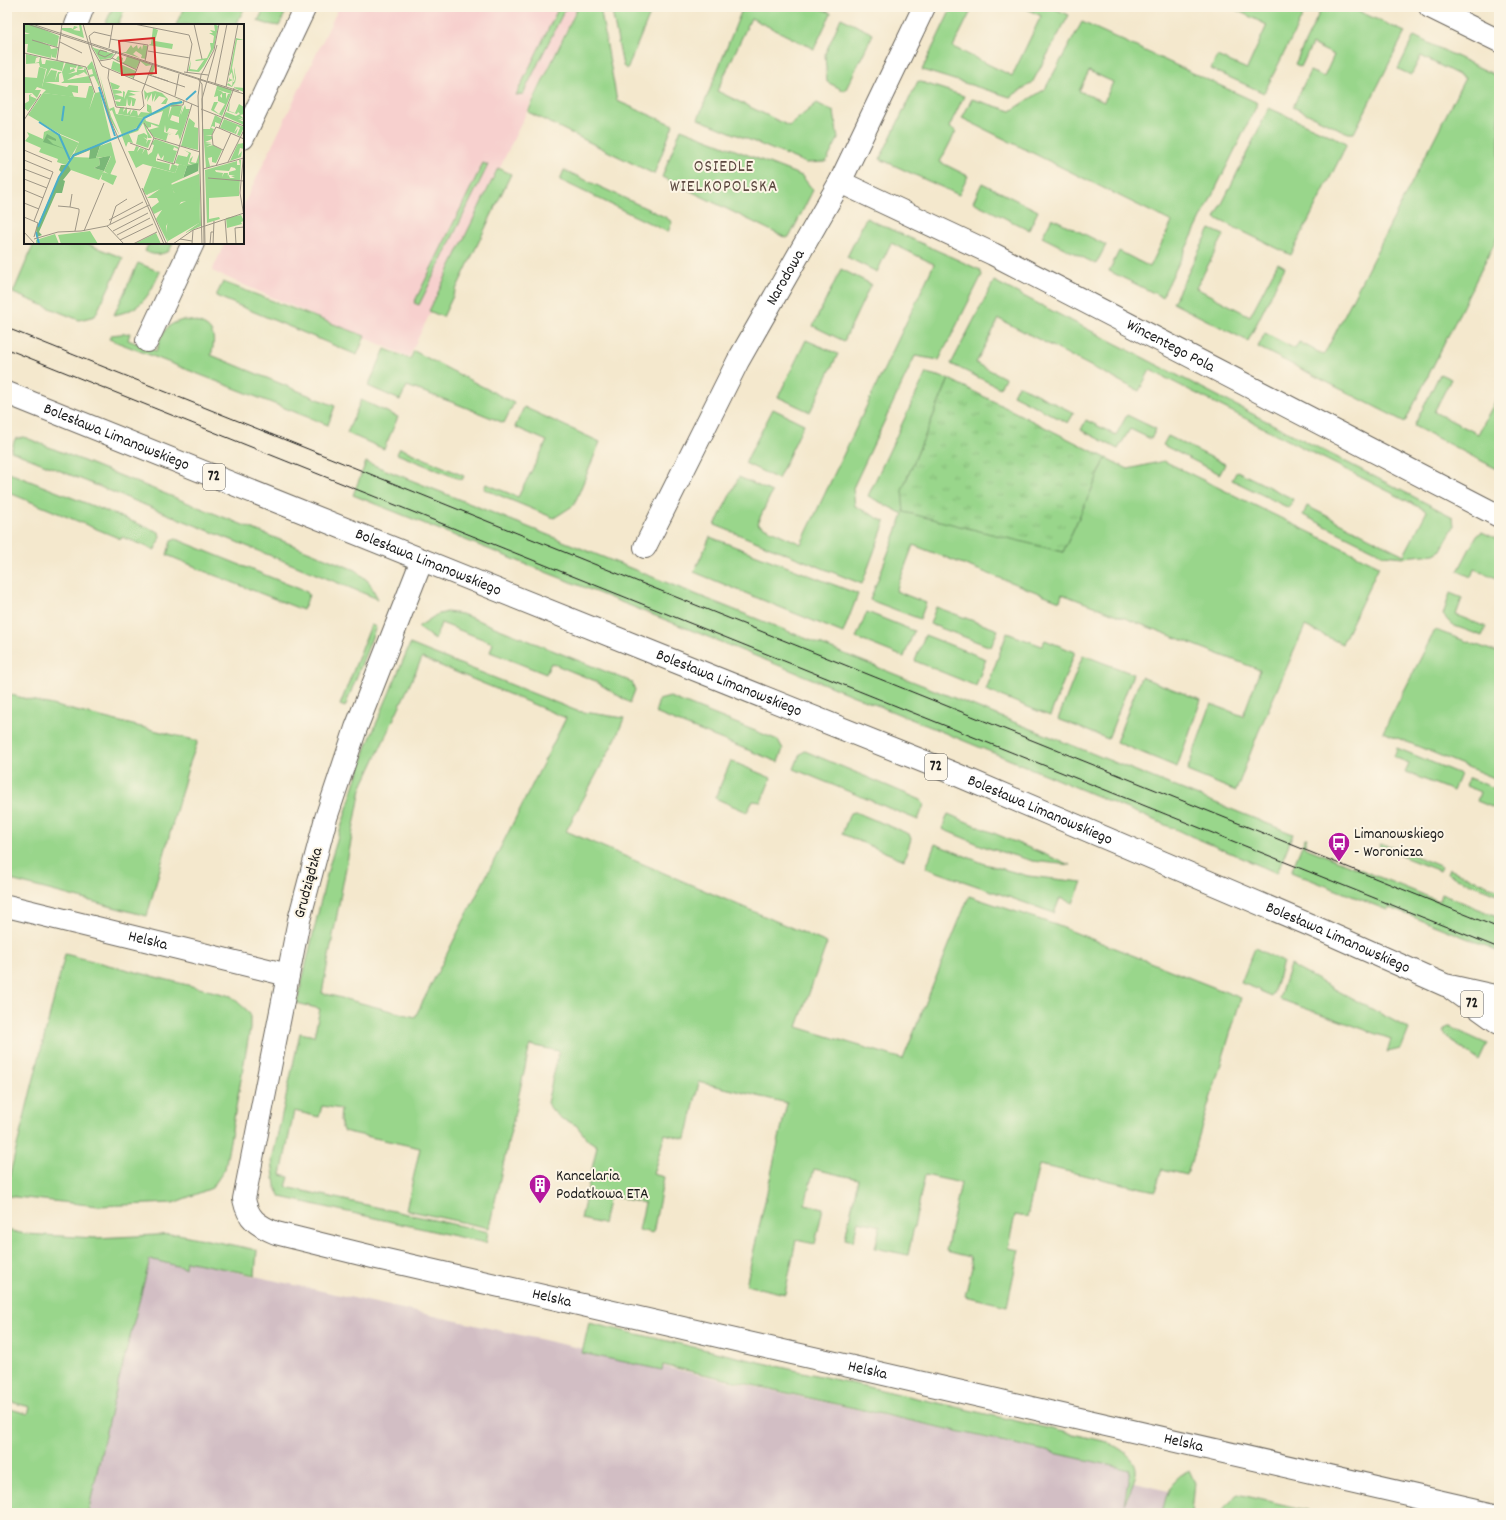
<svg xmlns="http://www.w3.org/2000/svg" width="1506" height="1520" viewBox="0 0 1506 1520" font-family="Dekko,sans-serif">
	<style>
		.built { fill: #f7d0ce }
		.industrial { fill: #d2bec4 }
		.grass { fill: #99d68b; stroke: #5a7954; fill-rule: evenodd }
		.park { fill: url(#park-tufts); stroke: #5a7954 }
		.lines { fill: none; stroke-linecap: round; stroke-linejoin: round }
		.street-casing { stroke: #68635a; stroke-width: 24 }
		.secondary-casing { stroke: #68635a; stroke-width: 24 }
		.primary-casing { stroke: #68635a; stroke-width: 24 }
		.street { stroke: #fff; stroke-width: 22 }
		.secondary { stroke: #fff; stroke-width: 22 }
		.primary { stroke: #fff; stroke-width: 22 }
		.tram { stroke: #1c1c1c; stroke-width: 1 }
		.labels { text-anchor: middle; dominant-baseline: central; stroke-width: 4; stroke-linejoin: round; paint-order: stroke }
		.shield { fill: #fcf5e5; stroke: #5f5d58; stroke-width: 1 }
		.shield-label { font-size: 15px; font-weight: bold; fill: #1c1c1c }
		.street-label { font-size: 16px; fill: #1c1c1c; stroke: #fcf5e5 }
		.poi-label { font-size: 16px; fill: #1c1c1c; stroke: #fcf5e5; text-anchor: start }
		.neighbourhood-label { font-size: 17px; letter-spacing: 1px; fill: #5d4941; stroke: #fcf5e5 }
		.inset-river { fill: none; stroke: #4aaec9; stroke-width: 2 }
		.inset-road { fill: none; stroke: #9e9686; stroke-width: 1 }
		.view { fill: #d62828; fill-opacity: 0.15; stroke: #d62828; stroke-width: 2 }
		.inset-edge { fill: none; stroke: #1c1c1c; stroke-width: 2 }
	</style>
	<defs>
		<pattern id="park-tufts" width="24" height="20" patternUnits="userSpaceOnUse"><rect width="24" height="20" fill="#99d68b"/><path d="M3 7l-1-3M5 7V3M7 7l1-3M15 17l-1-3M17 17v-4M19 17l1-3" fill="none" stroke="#83b777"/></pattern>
	</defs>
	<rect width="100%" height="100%" fill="#fcf5e5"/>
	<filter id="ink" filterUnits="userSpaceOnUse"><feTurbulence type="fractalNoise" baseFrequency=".025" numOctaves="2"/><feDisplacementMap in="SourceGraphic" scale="8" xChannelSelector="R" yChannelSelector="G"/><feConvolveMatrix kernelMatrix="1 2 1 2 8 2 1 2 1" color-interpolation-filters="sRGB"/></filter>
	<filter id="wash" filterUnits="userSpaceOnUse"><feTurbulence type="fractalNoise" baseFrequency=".012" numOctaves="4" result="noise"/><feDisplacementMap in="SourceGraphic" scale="16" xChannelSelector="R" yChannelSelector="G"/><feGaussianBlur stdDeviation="0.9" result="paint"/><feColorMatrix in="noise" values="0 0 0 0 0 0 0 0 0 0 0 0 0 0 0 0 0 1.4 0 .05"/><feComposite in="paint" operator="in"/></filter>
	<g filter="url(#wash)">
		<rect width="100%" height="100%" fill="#f4e8cd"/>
		<path class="built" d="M339 7H577L409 357 212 271 225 243H243V206Z"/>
		<path class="industrial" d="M150 1259 186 1261 1130 1470 1134 1483 1168 1491 1162 1513H88L108 1422Z"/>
		<path class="grass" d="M113 7H125L118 25H105Z
			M184 7H245L236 25H176Z
			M265 7H288L279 26 267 24 258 21Z
			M559 7H566L523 94 516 95Z
			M578 7H600L617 101 673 125 654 174 528 112Z
			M611 7H653L627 69 623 66Z
			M743 7H817L831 13 814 49 751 18 717 91 789 126 817 103 834 112 838 139 826 162 806 163 698 119Z
			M952 7H973L953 47 1012 76 1041 16 1023 7H1051L1069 15 1032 83 1010 97 922 70Z
			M1230 7H1307L1264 93 1211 69 1217 56 1247 69 1267 25Z
			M1322 7H1349L1405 32 1354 133H1348L1293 107 1310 71 1324 77 1334 55 1312 44 1301 67 1295 64Z
			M841 18 873 34 845 91 827 82 825 54Z
			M1082 22 1258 103 1162 297 1109 271 1119 251 1150 267 1172 222 962 118 972 99 1011 111 1045 89ZM1089 71 1113 82 1104 102 1079 91Z
			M1414 36 1499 77V234L1405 422 1258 347 1265 333 1295 349 1299 342 1324 355 1465 78 1421 56 1411 75 1398 69Z
			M918 81 964 96 949 127 956 131 940 162 968 176 959 195 880 159Z
			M1269 108 1345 142 1346 146 1291 255 1215 218Z
			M681 129 802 176 813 190 790 236 786 238 662 177Z
			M483 163 488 165 419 305 414 303Z
			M498 168 511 174 443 317 429 311Z
			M564 170 665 217 672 222 668 232 560 180Z
			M982 183 1038 211 1029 230 973 202Z
			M866 218 980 270 982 275 939 360 915 356 853 488 855 506 885 522 862 584 715 525 739 477 772 492 757 524 801 544 934 264 891 243 877 272 847 257Z
			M1052 218 1106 245 1096 264 1042 237Z
			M1210 229 1224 235 1196 288 1250 316 1278 263 1285 267 1248 341 1173 303Z
			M34 243H85L123 258 95 316 79 320 13 293Z
			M149 243H173L169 251C160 255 154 256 145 251Z
			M138 263 160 272C148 297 143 309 114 315Z
			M841 269 871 284 844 341 813 326Z
			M994 281 1453 517 1454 526 1441 550 1434 554 1404 557 1384 555 1303 515 1307 506 1404 555 1427 511 1150 370 1139 391 999 319 976 363 1005 378 1000 388 951 364Z
			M223 282 365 336 357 355 216 296Z
			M183 320C208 322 219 330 211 355L335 406 328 425 109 339 111 335 130 333 128 340 156 351C163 334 162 326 183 320Z
			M806 340 838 354 810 412 778 397Z
			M385 349 410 359 414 351 514 403 504 423 457 404 407 386 400 400 368 386Z
			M926 373 949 379 902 490 1063 552 1106 458 1128 469 1164 461 1379 566 1342 644 1305 626 1258 733 1236 791 1187 771 1211 704 1243 716 1260 670 1062 594 1060 601 913 545 896 591 926 603 920 619 870 600 903 514 868 496Z
			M1440 374 1451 379 1434 412 1478 434 1499 394V470L1414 426Z
			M1018 385 1074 413 1068 423 1013 395Z
			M361 400 398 417 384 449 347 433Z
			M524 407 600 442 574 505 554 518 484 489 486 484 518 497 547 441 515 427Z
			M773 409 804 424 778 479 745 463Z
			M1127 415 1156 429 1151 439 1130 429 1118 449 1081 430 1086 420 1116 435Z
			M1168 436 1225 464 1220 474 1163 445Z
			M24 437 355 570 369 582 378 599 11 451 15 439Z
			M400 448 464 476 462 480 397 454Z
			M366 462 1293 834 1277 873C972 740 662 619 353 495Z
			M1237 471 1293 499 1289 508 1232 480Z
			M7 472 159 532 160 537 155 550 122 537 121 539 7 492Z
			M1482 532 1499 540V579L1474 569 1471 577 1458 571 1477 535Z
			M710 537 858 594 843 633 694 572Z
			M176 539 307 592 309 596 303 610 196 568V567L167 555 171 541Z
			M1450 593 1462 598 1456 615 1486 627 1482 636 1452 625 1443 615Z
			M936 607 998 630 991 647 930 624Z
			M447 612 462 614 632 682 635 690 630 703 593 680 551 663 546 674 490 652 493 643 441 623 435 640 418 627 436 615Z
			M867 612 914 631 904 657 856 638Z
			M371 625 376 627 345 707 340 705Z
			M1435 630 1499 653V780L1383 732Z
			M1007 633 1042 646 1045 640 1075 652 1050 716 986 690Z
			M925 635 986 659 976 686 915 661Z
			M410 644 577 711 624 718 616 738 566 831 827 943 797 1027 903 1059 969 896 1056 925 1241 998 1187 1175 1162 1169 1155 1191 1039 1165 1027 1217 1015 1215 1008 1248 1019 1250 1007 1306 965 1296 972 1267 970 1257 946 1251 961 1183 925 1175 908 1255 875 1248 880 1226 858 1221 853 1241 845 1239 858 1179 814 1169 805 1204 823 1208 815 1244 796 1240 785 1294 746 1285 787 1103 699 1082 686 1139 665 1134 653 1174 664 1177 653 1233 639 1230 645 1203 609 1196 603 1224 581 1219 597 1146 588 1140 576 1125 562 1119 553 1111 547 1103 559 1051 530 1045 489 1228 406 1210 420 1148 343 1131 340 1120 341 1109 322 1106 319 1117 294 1111 281 1175 289 1177 286 1187 488 1232 486 1243 281 1197 275 1186 272 1160 300 1033 314 1036 320 1009 297 1003 329 866 366 748ZM422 658 566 718 415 1017 322 993 361 789Z
			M1083 655 1133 674 1108 739 1058 719Z
			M1141 677 1201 700 1177 767 1116 742Z
			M7 694 198 741 188 768 147 916 7 879Z
			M670 697 778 740 783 749 778 762 655 713 659 700Z
			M1397 748 1460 774 1453 791 1405 772 1409 763 1394 757Z
			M805 751 921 800 924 805 918 820 794 769 800 754Z
			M731 761 771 778 761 802 753 801 747 812 715 798Z
			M1469 778 1499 790V810L1477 801 1480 792 1466 786Z
			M855 812 909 834 911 839 904 860 842 834 850 813Z
			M948 814 1070 865 1033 861 988 848 942 829Z
			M1305 838H1307L1304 847 1439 901 1441 894 1499 917V951L1388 907 1387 910 1291 872Z
			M935 844 985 864 1028 876 1082 882 1073 903 1060 898 1054 913 926 868Z
			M1379 844 1391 846 1442 867 1440 871 1380 848Z
			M1449 869 1499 890V895L1447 874Z
			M1255 948 1283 962 1272 997 1260 992V990L1241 983Z
			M65 954 231 996 250 1013V1029L225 1169 212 1188 173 1203 98 1206 7 1196V1186Z
			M1290 965 1409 1029 1401 1049 1387 1052 1391 1039 1279 999Z
			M1450 1027 1487 1044 1479 1061C1469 1052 1451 1043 1443 1032L1446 1028Z
			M7 1230 25 1234 95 1238 178 1234 257 1250 255 1275 186 1261 185 1268 150 1259 108 1422 88 1513H7V1408L28 1414 30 1407 7 1401Z
			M589 1323 1108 1442C1145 1462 1140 1470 1124 1504L1130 1470 663 1365 662 1370 582 1353Z
			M1189 1470 1195 1483 1192 1513H1162C1168 1489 1168 1485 1189 1470Z
			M1237 1494 1320 1513H1221Z"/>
		<path class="park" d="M949 379 1106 458 1063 552 904 512 902 490Z"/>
	</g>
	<g filter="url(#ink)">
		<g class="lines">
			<g class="street-casing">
				<g id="street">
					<path d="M76 25 83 7"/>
					<path d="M243 138 305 7"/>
					<path id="s1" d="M840 182 993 254 1499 516"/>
					<path d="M147 341 193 243"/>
					<path id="s2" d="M645 547 738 361 840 182 924 7"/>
					<path id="s3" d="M422 560 356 728 326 818 299 920 244 1199C248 1219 257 1225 276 1233L373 1257 1490 1513"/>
					<path id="s4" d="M7 906 288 975"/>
				</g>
			</g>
			<g class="secondary-casing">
				<path id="secondary" d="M1430 7 1499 41"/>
			</g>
			<g class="primary-casing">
				<g id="primary">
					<path id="s5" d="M7 393 955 774 1310 925 1445 985 1499 997"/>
					<path d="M1453 990 1499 1023"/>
				</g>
			</g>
			<use href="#street" class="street"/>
			<use href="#secondary" class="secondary"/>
			<use href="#primary" class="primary"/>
			<path class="tram" d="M7 328 1499 928
				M7 349 1499 948"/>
		</g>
	</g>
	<defs>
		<g id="bus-pin" transform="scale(1.15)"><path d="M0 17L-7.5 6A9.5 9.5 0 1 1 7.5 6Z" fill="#b5179e" stroke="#fcf5e5"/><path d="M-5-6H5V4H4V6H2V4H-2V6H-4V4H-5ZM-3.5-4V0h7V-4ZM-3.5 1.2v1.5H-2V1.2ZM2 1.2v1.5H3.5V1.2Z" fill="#fff"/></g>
		<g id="building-pin" transform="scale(1.15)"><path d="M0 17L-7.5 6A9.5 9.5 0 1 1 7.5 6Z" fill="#b5179e" stroke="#fcf5e5"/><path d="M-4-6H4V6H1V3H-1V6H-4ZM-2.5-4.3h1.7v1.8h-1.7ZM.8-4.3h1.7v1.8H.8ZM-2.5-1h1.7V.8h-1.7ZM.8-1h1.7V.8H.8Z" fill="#fff"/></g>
	</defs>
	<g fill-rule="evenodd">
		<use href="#bus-pin" x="1339" y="843"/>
		<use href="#building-pin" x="540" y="1185"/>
	</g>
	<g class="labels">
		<g class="shield">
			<rect x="203" y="464" width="22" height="26" rx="3"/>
			<rect x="925" y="754" width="22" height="26" rx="3"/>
			<rect x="1461" y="991" width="22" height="26" rx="3"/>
		</g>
		<g class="shield-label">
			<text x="214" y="477">72</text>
			<text x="936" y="767">72</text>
			<text x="1472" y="1004">72</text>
		</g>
		<g class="street-label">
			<text stroke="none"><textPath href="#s2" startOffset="304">Narodowa</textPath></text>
			<text stroke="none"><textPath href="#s1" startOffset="369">Wincentego Pola</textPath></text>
			<text stroke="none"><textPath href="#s5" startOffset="118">Bolesława Limanowskiego</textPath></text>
			<text stroke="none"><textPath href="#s5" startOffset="454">Bolesława Limanowskiego</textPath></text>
			<text stroke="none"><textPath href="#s5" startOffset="778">Bolesława Limanowskiego</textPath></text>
			<text stroke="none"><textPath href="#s5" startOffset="1114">Bolesława Limanowskiego</textPath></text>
			<text transform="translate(309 883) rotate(-75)">Grudziądzka</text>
			<text stroke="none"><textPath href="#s5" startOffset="1438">Bolesława Limanowskiego</textPath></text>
			<text stroke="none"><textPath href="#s4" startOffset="145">Helska</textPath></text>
			<text stroke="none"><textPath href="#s3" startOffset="998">Helska</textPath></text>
			<text stroke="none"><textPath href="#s3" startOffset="1322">Helska</textPath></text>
			<text stroke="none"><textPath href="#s3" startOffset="1646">Helska</textPath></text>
		</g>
		<g class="poi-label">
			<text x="1354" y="834">Limanowskiego<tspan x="1354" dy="18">- Woronicza</tspan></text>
			<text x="556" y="1176">Kancelaria<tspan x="556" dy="18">Podatkowa ETA</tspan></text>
		</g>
		<g class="neighbourhood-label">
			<text x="724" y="168">OSIEDLE<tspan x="724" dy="20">WIELKOPOLSKA</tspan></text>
		</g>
	</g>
	<g transform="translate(24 24)">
		<rect width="220" height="220" fill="#f4e8cd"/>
		<path d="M0 0H6L30 8 14 3 35 12 33 23 18 18 26 22 27 25 34 24 32 34 28 33V30L27 34 3 28 4 20H0V10H6L0 8ZM55 0H57L60 14 38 6V4H47L45 3 49 5 50 2 54 3 49 6 56 7ZM190 0 194 2 190 24 180 42 175 48 164 47 167 36 166 45 173 46 180 36 173 37H172L171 36 183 34 187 25 186 19H189L190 12 185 9H189L186 6 191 7ZM129 4 134 6 131 17 149 20 148 25 124 21 127 20ZM212 14 220 16H213L208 44 210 53 209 58H210L211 55V54L210 46V43L212 54 211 59 216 60 211 59 210 63 220 64V68L210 64 211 58 208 63 203 61 204 59 208 62 209 56 204 58 206 53V55L209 56 208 48 205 52ZM67 21 70 24 90 30 87 34 76 36ZM107 21 109 24 113 21 114 25 117 22 118 26 119 21 124 22 122 35 117 34 118 31 112 27 109 30 116 34 98 28H102ZM95 29 123 38 131 42 128 52 125 50 128 41 122 42 116 37 112 45 90 36 98 38 92 35 94 32 99 34 98 39 101 37 103 32ZM2 30 15 33 12 34 11 39 15 38 16 33 20 34H17L18 40H21L22 36 40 38 38 47 27 44 22 54 27 46 33 47 31 57 34 48H38L35 50V58H21L43 63 45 61 54 62V69L48 68 50 73 19 69 22 66 13 63 11 66V63H18L23 45 16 43 15 39 2 40ZM68 37 73 51 77 67 70 52 66 53 65 51 69 50 68 45 64 46 63 43ZM89 37 112 47 109 54 87 45ZM42 38 53 41 52 44 46 43V46L50 44 51 47 44 50 53 48V46L54 41 60 44 53 46H60L61 43 64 52 60 48 54 51 61 52 52 51 43 56 65 52 67 59H37L40 57 38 48ZM76 52 87 92 96 112 85 93ZM86 58 96 62 94 65H88L97 67 98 69 90 70 99 73V67L101 68 100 75 104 66 117 68H105L112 71 104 72 112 75 110 82H108V75L106 82 104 81 103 74 102 82H93L91 77 96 78 97 75 91 76ZM191 60 208 66 207 70 192 65 199 68 196 72 198 74V69H202V75L204 70H207L198 92 187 86 190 78H194L190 86 195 90 201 80 194 77V72L190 73 193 62ZM120 66 123 69 131 67 138 69 144 75 142 80H137L142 74 135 72 130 78 132 69 128 78V69L123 78 124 71 121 76ZM8 70 6 72 13 75 4 87 0 84V80L5 77V71ZM151 74 158 77 159 79 146 83 144 94 148 82H158L155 93 148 91 146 96 155 99V93L159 82 157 91 161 81 162 85H166L156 116 154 110 153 111H151L154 106 145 104 143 108 150 110 142 108 141 101 140 108 148 111 144 110 142 117 146 118 130 113 124 106 135 103 127 100V103L123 104 121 98 123 106 128 114H124V111L123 115 119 113 123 116 122 120 124 116H127L124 124 112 120 114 111 120 109 124 112 119 99 114 107 105 110 109 119 104 118 102 123 98 112 114 105 121 94 149 78H158ZM139 87 135 101 122 97 121 94ZM206 77 205 87 211 89 215 80 220 83V90L216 91 220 95 214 93 220 96 214 95 220 98V101L200 92 202 88 212 92 216 90 214 88 213 90 203 87ZM123 80 127 82 128 89 139 85 119 94 94 90 96 84 100 83 99 88 103 83V90L107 85 106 91 109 86 113 87 112 92 113 87 114 92 117 88 126 89 123 87ZM191 91 198 95 196 100 191 98V103L188 102 187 104 190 105 188 111H181L188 112V115L181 118H188L181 119 188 120 182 123 189 121 198 126 192 139 188 138V133L184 134 186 142 191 141 182 144 179 105H186ZM200 95 220 103 216 112 213 111 216 104 213 102 210 109 214 104 212 110 196 104ZM25 106 55 119 42 141 33 138 34 135 15 128 17 124 1 117 5 112 3 108 19 115 20 108ZM131 115 154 123V125L150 123 149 126 153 127 149 139 139 136 140 131 137 135 134 129 132 134V137L146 140 145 146H146L148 140 154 142 151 149 119 140 112 144 104 127H110L112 122 115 123 113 128 116 124 120 125 118 130 121 125 123 126 124 131 128 128 130 121 127 120ZM215 117 214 120 220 119V125L216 124 214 132 218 127 217 133 206 137ZM160 126 167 129 164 140 169 141 165 139 166 135 169 132 167 138 172 139 175 130 177 202 161 209 175 199 176 175 157 178 142 202 144 219 132 195 138 186 130 190 127 184 135 178 133 174H123L136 165 122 171 147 158 150 169 175 150 174 139 173 140 165 143 151 139 154 131 163 133 165 129ZM49 133 75 134 76 141 70 144 80 147 75 156 47 146 43 141ZM215 136H217L215 172 185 174V195L195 193 196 195 183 199 181 146 213 137V145V141H216ZM207 143 211 144 212 146 205 148V151H211L207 152 211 154H206L204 150 203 153 204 149H200L198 153 199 149 192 148 191 146 205 147ZM79 148 93 152 89 161 77 155ZM217 191 220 197 217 198 218 200 203 204 202 194Z" fill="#99d68b" fill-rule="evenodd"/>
		<path d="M23 110 32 115V117L23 114 29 120 41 125 19 118ZM87 115 76 122 72 134 65 135 66 126 49 133 44 141 47 146 39 156 41 157 38 169H32L15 208 18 211 13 213 12 205 37 148 35 146 37 141H42L49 130ZM87 131 80 147 70 144 76 141 75 134ZM174 139V147L159 154 163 142Z" fill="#7ab777"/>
		<path d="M66 207 74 220H37L34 211Z" fill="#99d68b"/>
		<path d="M15 43 22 45 18 63H11V66H17L13 74 8 69H0V53L13 54ZM165 94 171 99 170 103 174 104V126L157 122ZM31 210 35 220H12V216Z" fill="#99d68b"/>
		<path d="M65 62H68L70 69 65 86 71 69 76 68 87 115 50 130 55 118 36 110 4 91 19 69 62 74ZM90 83 92 90 119 94 114 103 98 111 88 86 86 87 85 85ZM87 118 92 138 86 151 80 147 87 132 72 134 76 122ZM155 140 163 142 159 154 122 171 119 166 128 143 151 149ZM175 150V159L150 169 147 161ZM168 174 176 175 175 199 144 217 142 210 144 194 154 181ZM132 209 137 220H110Z" fill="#99d68b"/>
		<path class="inset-river" d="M75 63 91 112M162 76 172 67M38 97 40 82M15 98 35 111 46 136M14 203 35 153 50 131 113 105 120 94 147 80 158 78M12 208 15 220"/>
		<path class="inset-road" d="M3 0 220 70M8 0 182 57M59 0 86 95 140 220M110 0 165 11 168 20 163 49M170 0 178 35M87 12 70 8 65 12 68 24 78 42 175 83M36 15 38 0M86 15 124 21 121 37M8 16 35 24M36 18 58 29M85 24 89 0M124 27 166 34M83 28 76 26 74 30 81 33 90 28M0 29 62 43 71 69M88 34 113 46M33 36 37 8M75 37 87 35 93 28M85 45 84 54 92 83 116 86 120 82 118 68 128 41M160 48 184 51M125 51 161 63M129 52 144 57M109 55 116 37M174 55 178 60 180 220M183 57 215 67M191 60 203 0M202 63 214 0M151 72 155 50M147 82 159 81 160 77M177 85 220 102M0 96 17 70M120 99 130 114 176 128M195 104 220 115M106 119 125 126 130 114M0 126 28 138M199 126 189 121 188 111 192 103 195 104 210 64M220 126 216 169 220 192M133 135 150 140 168 80M0 136 29 148 10 197M204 138 220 106M192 142 207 109M0 145 26 155M179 145 220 134M184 154 220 157M0 155 23 164M118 164 142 219 147 220M0 166 19 174M48 170 46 183 55 185V188M0 179 15 185M34 182 46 183M0 193 14 199 10 213M201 195 203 220M85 196 119 178M86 200 92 182 103 175M83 202 100 220M51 207 55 188M60 207 80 159M89 207 124 189M0 208 11 220M93 211 126 194M10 215 34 208 57 207 83 202 125 181M156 215 168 217M96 216 129 200M109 220 133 208M149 220 169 206 220 189M168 220 169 206M178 220 174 72 177 51 190 26 195 0M181 220 178 75 193 21M186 220 187 208H189M189 220 190 197M212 220 211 204 220 203"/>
		<path class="view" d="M130 14 132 49 98 51 95 17Z"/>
		<rect width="220" height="220" class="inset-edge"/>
	</g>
	<rect width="1506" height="1520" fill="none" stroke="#fcf5e5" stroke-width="24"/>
</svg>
